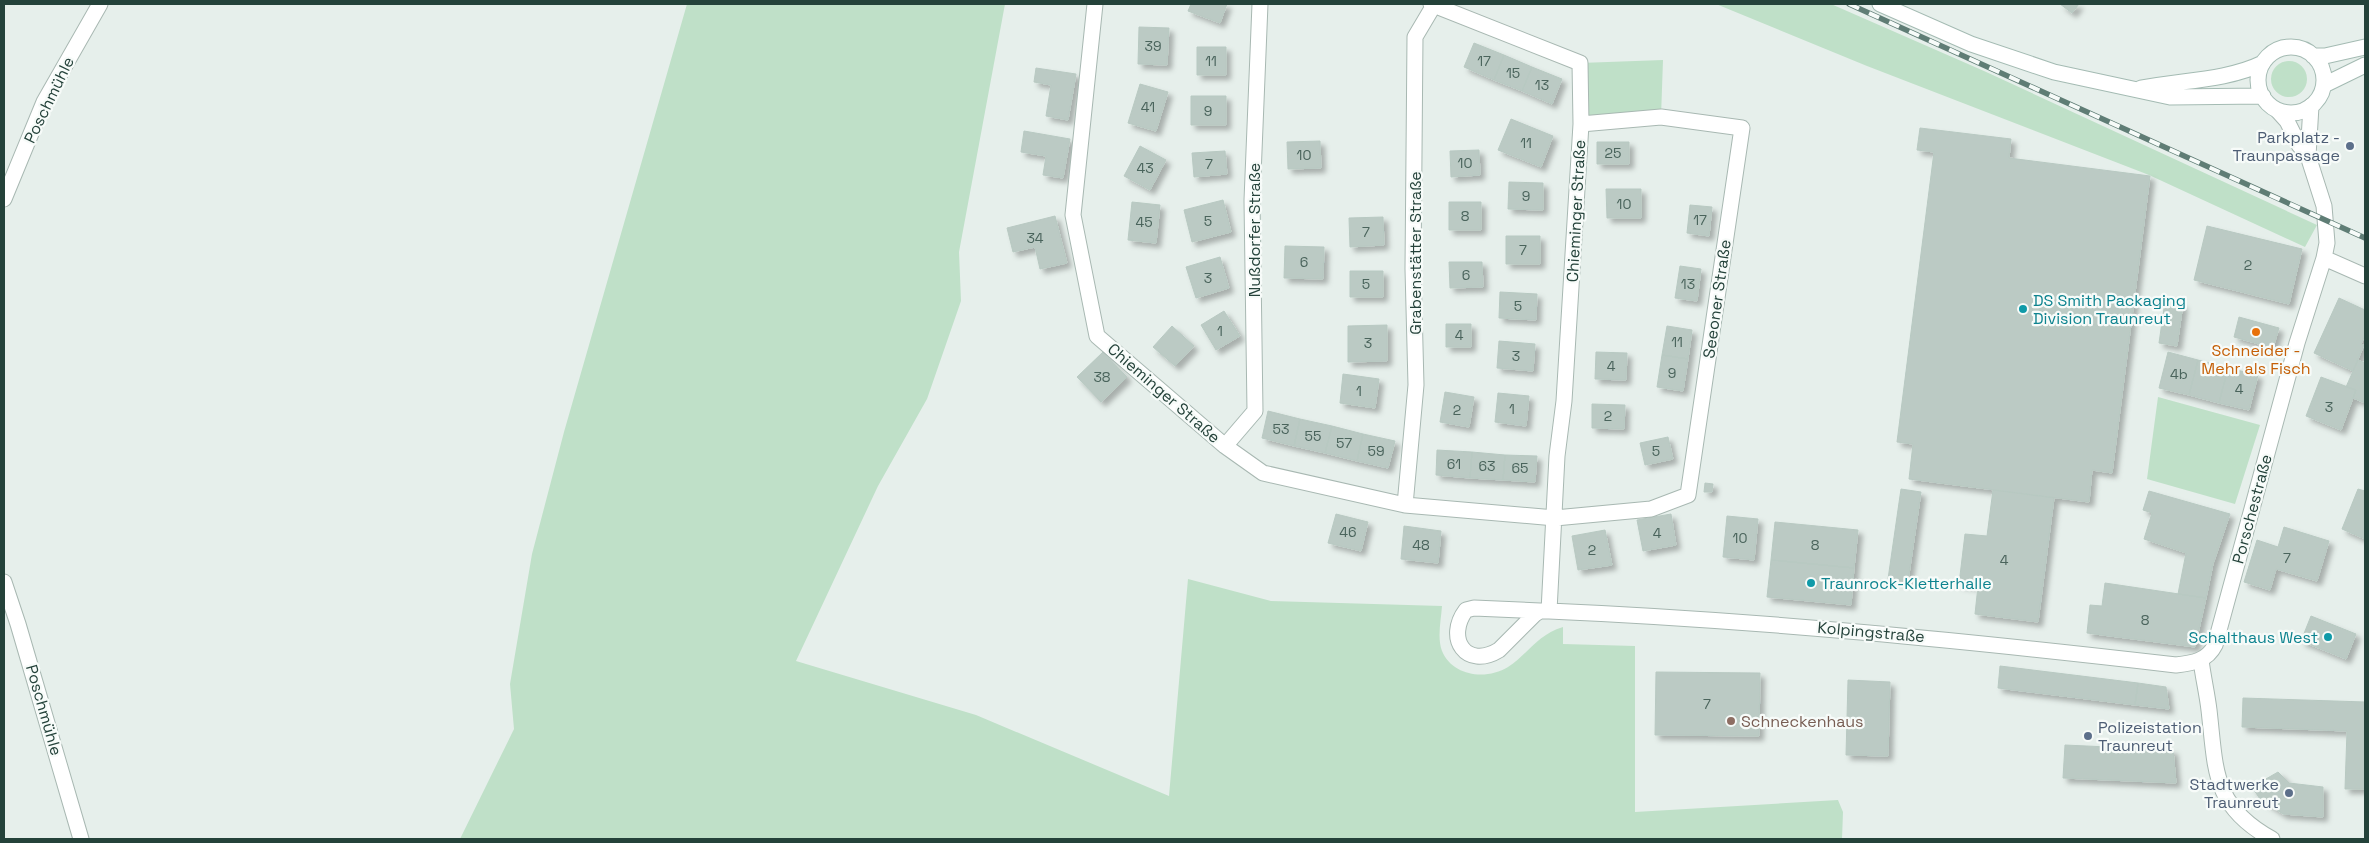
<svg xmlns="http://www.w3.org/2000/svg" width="2369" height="843" viewBox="0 0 2369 843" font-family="'Space Grotesk',sans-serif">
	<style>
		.green { fill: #bfe0c8 }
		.building { fill: #bbcac4; stroke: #b8c9c2; filter: url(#shadow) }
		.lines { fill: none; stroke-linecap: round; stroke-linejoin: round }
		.street-casing { stroke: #a8b8b2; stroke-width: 17 }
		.secondary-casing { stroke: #a4bbb3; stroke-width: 17 }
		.street { stroke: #fff; stroke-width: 15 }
		.secondary { stroke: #fff; stroke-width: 15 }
		.rail-casing { stroke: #5f7d75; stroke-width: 5.5 }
		.rail { stroke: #f7fbf9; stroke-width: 4; stroke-dasharray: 11; stroke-linecap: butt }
		.service-dot { fill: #5c6f8a; stroke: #f7fbf9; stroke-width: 2 }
		.culture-dot { fill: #0f9aa8; stroke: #f7fbf9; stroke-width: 2 }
		.food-dot { fill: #e8710a; stroke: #f7fbf9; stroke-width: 2 }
		.education-dot { fill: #8d6e63; stroke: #f7fbf9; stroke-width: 2 }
		.labels { text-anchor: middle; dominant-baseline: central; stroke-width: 4.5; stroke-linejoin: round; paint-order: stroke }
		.number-label { font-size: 14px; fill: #4a645c }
		.street-label { font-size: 16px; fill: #24423a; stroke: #f7fbf9 }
		.service-label { font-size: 16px; fill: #4e5e75; stroke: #f7fbf9; text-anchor: end }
		.culture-label { font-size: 16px; fill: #0d838f; stroke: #f7fbf9; text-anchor: start }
		.food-label { font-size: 16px; fill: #c56008; stroke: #f7fbf9 }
		.education-label { font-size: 16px; fill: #785e54; stroke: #f7fbf9; text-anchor: start }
	</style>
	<defs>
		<filter id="shadow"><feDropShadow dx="4.5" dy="4.5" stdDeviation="2.5" flood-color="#0004"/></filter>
	</defs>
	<rect width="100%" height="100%" fill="#e6efeb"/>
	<path class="green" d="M687 4H1005L959 252 961 301 927 399 878 486 796 661 976 715 1169 796 1188 579 1271 601 1442 606C1441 620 1437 638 1442 651 1453 677 1487 680 1508 667 1529 653 1537 635 1563 627V644L1635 646V812L1838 800 1843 812 1842 839H460L514 729 510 684 532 554 564 432Z
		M1716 4H1831L1984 71 2317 225 2305 247 2149 175 1867 66Z
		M1663 60 1661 117 1581 124 1580 63Z
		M2271 79a18 18 0 1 1 36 0a18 18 0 1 1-36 0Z
		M2158 397 2260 425 2235 504 2147 479Z"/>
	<path class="building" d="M1191 4H1227L1220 23 1188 11Z
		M2060 4H2079L2072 13Z
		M1139 27 1169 28 1167 65 1138 64Z
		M1474 43 1504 55 1494 80 1464 67Z
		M1197 47H1226V75H1197Z
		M1504 55 1532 67 1522 91 1494 80Z
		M1532 67 1562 79 1552 104 1522 91Z
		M1036 68 1076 74 1068 120 1046 116 1051 85 1034 82Z
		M1140 84 1168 92 1156 131 1128 123Z
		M1191 96H1226V125H1191Z
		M1511 119 1553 136 1541 167 1498 150Z
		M1920 128 2011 139 2009 158 2150 176 2112 473 2092 470 2089 502 1909 479 1913 444 1897 442 1934 152 1917 150Z
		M1024 131 1070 139 1063 178 1043 175 1046 156 1021 152Z
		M1320 141 1321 168 1288 169 1287 142Z
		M1597 142H1629V164H1597Z
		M1140 146 1166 160 1150 190 1124 176Z
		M1479 150 1480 175 1451 177 1450 151Z
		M1225 151 1227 174 1194 177 1192 153Z
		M1509 182 1543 183V210L1508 209Z
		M1606 189H1641V218H1607Z
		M1223 200 1231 232 1192 242 1184 210Z
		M1132 202 1160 205 1156 243 1128 240Z
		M1449 202H1481V230H1449Z
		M1690 205 1712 207 1709 236 1687 233Z
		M1055 216 1067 263 1040 269 1035 247 1013 252 1007 228Z
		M1383 217 1384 245 1350 247 1349 218Z
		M2207 226 2302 249 2289 304 2194 280Z
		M1506 236H1540V264H1506Z
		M1285 246 1324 247 1323 279 1284 278Z
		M1220 257 1229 288 1196 298 1186 267Z
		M1449 262H1482L1483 287 1450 288Z
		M1680 266 1701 269 1697 301 1675 298Z
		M1350 271H1383V297H1350Z
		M1500 292 1537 294 1536 320 1499 318Z
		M2339 298 2365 310V335L2361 344 2364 345 2353 371 2314 353Z
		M2165 301 2183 304 2177 346 2159 343Z
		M1224 311 1240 336 1216 350 1201 325Z
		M2239 317 2279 328 2273 348 2234 337Z
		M1446 324H1471V347H1446Z
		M1387 325V361L1348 362V326Z
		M1172 326 1194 346 1175 366 1153 347Z
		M1667 326 1692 330 1688 359 1662 355Z
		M1499 341 1535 344 1533 371 1497 368Z
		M1103 352 1127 377 1101 402 1077 377Z
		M1596 352 1627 353 1626 380 1595 379Z
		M2168 352 2198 360 2189 395 2159 388Z
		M1662 355 1688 359 1683 391 1657 387Z
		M2198 360 2228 368 2219 403 2189 395Z
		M2358 360 2365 363V403L2353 398 2356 390 2346 387Z
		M2228 368 2258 375 2249 410 2219 403Z
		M1343 374 1379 379 1375 408 1340 403Z
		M2321 377 2356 390 2341 430 2306 416Z
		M1445 392 1474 397 1469 427 1440 422Z
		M1498 393 1529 396 1526 426 1495 422Z
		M1592 404 1625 405 1624 429 1592 428Z
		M1268 411 1300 419 1294 446 1262 438Z
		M1300 419 1332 426 1325 453 1294 446Z
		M1332 426 1363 434 1357 461 1325 453Z
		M1363 434 1395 441 1388 468 1357 461Z
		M1668 437 1673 459 1645 465 1640 443Z
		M1437 450 1472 452 1470 478 1436 475Z
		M1472 452 1505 455 1503 480 1470 478Z
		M1505 455 1537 456 1535 482 1503 480Z
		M1705 483 1713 484 1712 492H1704Z
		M1901 489 1921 492 1908 581 1888 579Z
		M2358 489 2365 491V539L2342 529Z
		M1993 490 2054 498 2038 622 1975 614 1978 586 1959 584 1965 534 1987 536Z
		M2149 491 2230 514 2213 564 2206 598 2178 594 2186 553 2144 539 2152 513 2143 510Z
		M1336 514 1368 522 1361 551 1328 543Z
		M1671 514 1676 545 1643 551 1637 520Z
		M1727 516 1758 519 1754 560 1723 557Z
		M1775 522 1858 530 1854 568 1771 560Z
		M1404 526 1441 531 1438 563 1401 559Z
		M2284 527 2329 541 2317 581 2276 569 2270 590 2244 582 2257 540 2278 547Z
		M1605 530 1612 565 1578 570 1572 536Z
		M1771 560 1854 568 1851 605 1767 597Z
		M2105 583 2206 598 2195 647 2087 633 2090 605 2102 606Z
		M2311 616 2356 634 2346 659 2301 641Z
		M2000 666 2138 683 2135 705 1998 688Z
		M1656 672 1760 673 1759 736 1655 735Z
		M1848 680 1890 682 1888 756 1846 755Z
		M2138 683 2166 687 2169 709 2135 705Z
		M2243 698 2365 702V789H2345L2347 731 2242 727Z
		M2065 745 2173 750 2176 783 2063 778Z
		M2278 772 2289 783 2323 787V817L2283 814 2260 799 2252 787Z"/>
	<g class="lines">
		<g class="street-casing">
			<path id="street" d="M1095 4 1073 215 1097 336 1225 446 1263 473 1405 505 1555 518 1651 509 1688 495 1742 128 1661 117 1581 124
				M1431 4 1580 63 1581 124 1564 401 1557 456 1549 611
				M2308 156 2311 106
				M4 199 44 102 100 4
				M2324 258 2365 276
				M1225 446 1255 411 1252 200 1260 4
				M1405 505 1416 385 1413 269 1415 37 1434 5
				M4 582 18 624 81 839
				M1540 611 1474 608 1466 610C1445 638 1466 670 1499 650L1535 614 1540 611H1549C1759 620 1968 641 2176 665 2193 663 2207 661 2215 645L2297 343 2324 258 2327 243 2324 206 2308 156 2299 145 2287 121 2278 111
				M2201 660C2203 677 2207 693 2209 710 2216 770 2212 806 2272 839"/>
		</g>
		<g class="secondary-casing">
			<path id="secondary" d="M1880 4 1971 44 2054 72 2170 97 2263 96
				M2258 80a33 33 0 1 1 66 0a33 33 0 1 1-66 0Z
				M2313 56H2325L2365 47
				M2324 85 2365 65
				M2141 88C2181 80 2226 81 2263 63"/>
		</g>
		<use href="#street" class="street"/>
		<use href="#secondary" class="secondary"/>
		<g class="rail-casing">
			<path id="rail" d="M1849 4 2365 238"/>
		</g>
		<use href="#rail" class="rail"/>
	</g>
	<g class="service-dot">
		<circle cx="2350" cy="146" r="5"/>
		<circle cx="2088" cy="736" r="5"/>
		<circle cx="2289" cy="793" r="5"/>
	</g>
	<g class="culture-dot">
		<circle cx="2023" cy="309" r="5"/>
		<circle cx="1811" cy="583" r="5"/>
		<circle cx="2328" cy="637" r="5"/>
	</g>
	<circle class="food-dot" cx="2256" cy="332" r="5"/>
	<circle class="education-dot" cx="1731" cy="721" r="5"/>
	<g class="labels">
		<g class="number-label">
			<text x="1153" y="46">39</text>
			<text x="1211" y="61">11</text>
			<text x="1484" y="61">17</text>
			<text x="1513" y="73">15</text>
			<text x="1542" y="85">13</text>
			<text x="1148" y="107">41</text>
			<text x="1208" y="111">9</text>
			<text x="1526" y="143">11</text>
			<text x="1613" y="153">25</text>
			<text x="1304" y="155">10</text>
			<text x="1465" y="163">10</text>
			<text x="1209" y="164">7</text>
			<text x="1145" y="168">43</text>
			<text x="1526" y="196">9</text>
			<text x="1624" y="204">10</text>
			<text x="1465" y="216">8</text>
			<text x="1700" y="220">17</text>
			<text x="1208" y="221">5</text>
			<text x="1144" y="222">45</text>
			<text x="1366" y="232">7</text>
			<text x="1035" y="238">34</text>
			<text x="1523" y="250">7</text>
			<text x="1304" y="262">6</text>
			<text x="2248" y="265">2</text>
			<text x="1466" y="275">6</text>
			<text x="1208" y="278">3</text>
			<text x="1366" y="284">5</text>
			<text x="1688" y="284">13</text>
			<text x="1518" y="306">5</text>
			<text x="1220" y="331">1</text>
			<text x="1459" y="335">4</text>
			<text x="1677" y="342">11</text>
			<text x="1368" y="343">3</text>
			<text x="1516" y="356">3</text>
			<text x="1611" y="366">4</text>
			<text x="1672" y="373">9</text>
			<text x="2179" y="374">4b</text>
			<text x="1102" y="377">38</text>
			<text x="2239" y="389">4</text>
			<text x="1359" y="391">1</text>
			<text x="2329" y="407">3</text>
			<text x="1512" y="409">1</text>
			<text x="1457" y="410">2</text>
			<text x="1608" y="416">2</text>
			<text x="1281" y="429">53</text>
			<text x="1313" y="436">55</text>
			<text x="1344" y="443">57</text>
			<text x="1376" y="451">59</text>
			<text x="1656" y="451">5</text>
			<text x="1454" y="464">61</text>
			<text x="1487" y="466">63</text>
			<text x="1520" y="468">65</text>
			<text x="1348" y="532">46</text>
			<text x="1657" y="533">4</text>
			<text x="1740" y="538">10</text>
			<text x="1421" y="545">48</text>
			<text x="1815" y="545">8</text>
			<text x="1592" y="550">2</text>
			<text x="2287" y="558">7</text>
			<text x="2004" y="560">4</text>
			<text x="2145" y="620">8</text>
			<text x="1707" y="704">7</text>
		</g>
		<g class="street-label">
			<text transform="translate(49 100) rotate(-64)">Poschmühle</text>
			<text transform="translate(1576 211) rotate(-87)">Chieminger Straße</text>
			<text transform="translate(1254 230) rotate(-90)">Nußdorfer Straße</text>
			<text transform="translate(1415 253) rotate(-90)">Grabenstätter Straße</text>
			<text transform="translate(1717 299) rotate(-82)">Seeoner Straße</text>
			<text transform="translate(1164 393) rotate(41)">Chieminger Straße</text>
			<text transform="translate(2252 509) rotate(-75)">Porschestraße</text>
			<text transform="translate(1871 632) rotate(5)">Kolpingstraße</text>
			<text transform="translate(44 710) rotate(74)">Poschmühle</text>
		</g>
		<g class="service-label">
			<text x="2340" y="137">Parkplatz -<tspan x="2340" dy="18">Traunpassage</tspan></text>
			<text x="2098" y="727" text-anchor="start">Polizeistation<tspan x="2098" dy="18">Traunreut</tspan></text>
			<text x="2279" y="784">Stadtwerke<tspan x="2279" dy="18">Traunreut</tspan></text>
		</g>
		<g class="culture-label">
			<text x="2033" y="300">DS Smith Packaging<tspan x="2033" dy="18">Division Traunreut</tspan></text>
			<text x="1821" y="583">Traunrock-Kletterhalle</text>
			<text x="2318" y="637" text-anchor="end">Schalthaus West</text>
		</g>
		<g class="food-label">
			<text x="2256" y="350">Schneider -<tspan x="2256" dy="18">Mehr als Fisch</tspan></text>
		</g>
		<g class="education-label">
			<text x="1741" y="721">Schneckenhaus</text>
		</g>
	</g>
	<rect width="2369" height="843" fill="none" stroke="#24423a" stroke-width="10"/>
</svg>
